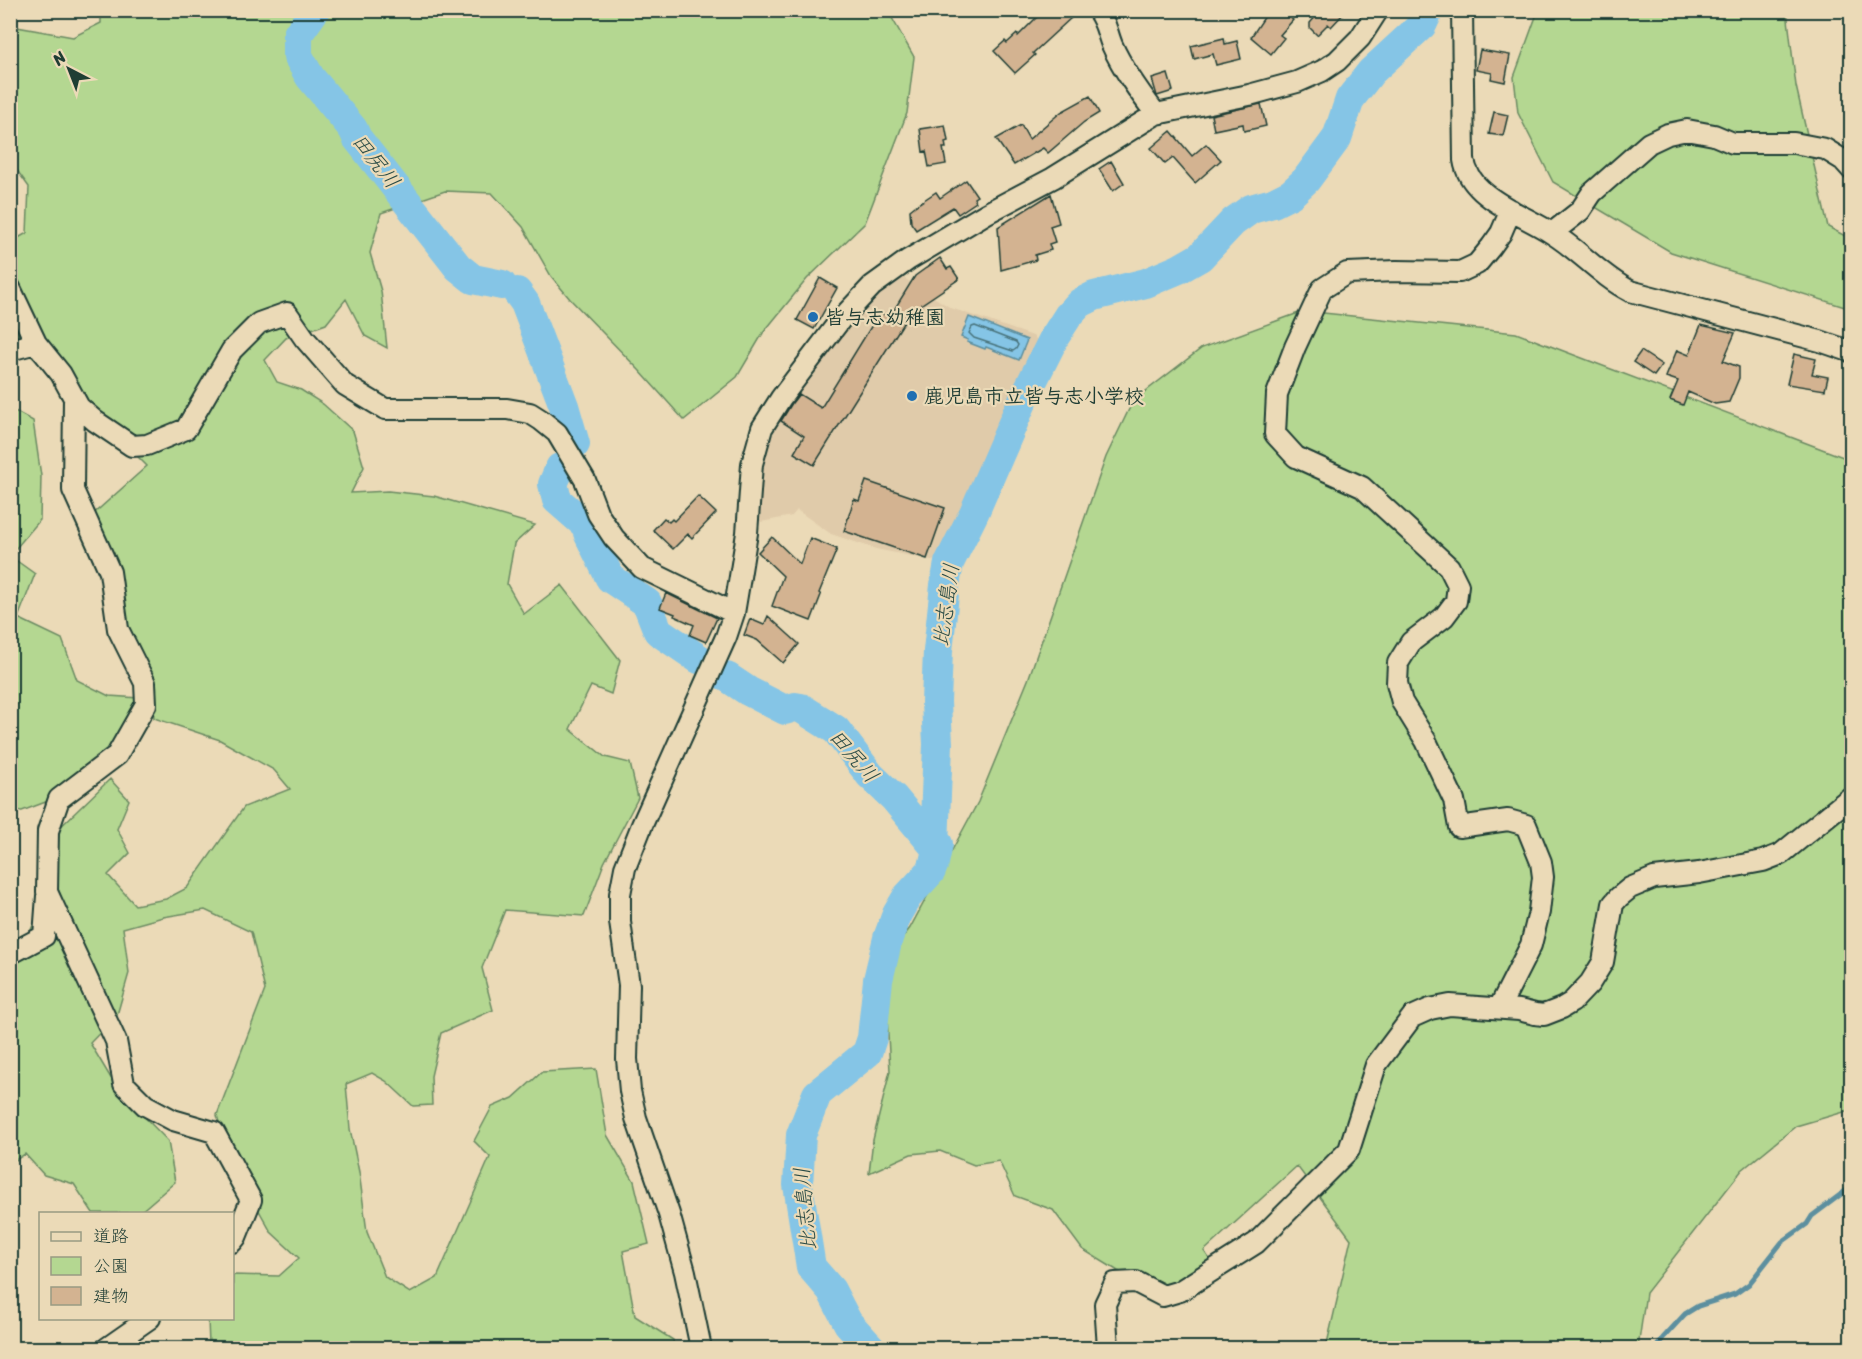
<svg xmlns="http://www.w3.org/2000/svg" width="1862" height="1359" viewBox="0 0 1862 1359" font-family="Sriracha,'Klee One',sans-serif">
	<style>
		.built { fill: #e0cbaa }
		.green { fill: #b4d791; stroke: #6a8a62; stroke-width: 1.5 }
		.water { fill: #85c5e6; stroke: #5c8f9f; stroke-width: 1.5 }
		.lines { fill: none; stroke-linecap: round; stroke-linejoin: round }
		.shore { stroke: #48737b; stroke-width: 1.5 }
		.stream { stroke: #5c8f9f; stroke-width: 5 }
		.river { stroke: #85c5e6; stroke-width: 30 }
		.building { fill: #d3b391; stroke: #1f3d34; stroke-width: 1.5 }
		.minor-casing { stroke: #1f3d34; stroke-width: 24 }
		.minor { stroke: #ebdab7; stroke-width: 20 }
		.poi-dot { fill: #1f6fb2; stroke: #ebdab7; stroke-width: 2 }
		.labels { text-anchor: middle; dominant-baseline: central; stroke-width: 4.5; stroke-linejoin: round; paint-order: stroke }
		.poi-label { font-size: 20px; font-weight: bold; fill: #1f3d34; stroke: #ebdab7; text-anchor: start }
		.water-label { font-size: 21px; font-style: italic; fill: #294b46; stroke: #ebdab7 }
	</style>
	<rect width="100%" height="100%" fill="#ebdab7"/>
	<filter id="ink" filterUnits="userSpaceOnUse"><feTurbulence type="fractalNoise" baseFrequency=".0167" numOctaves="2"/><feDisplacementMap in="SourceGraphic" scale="12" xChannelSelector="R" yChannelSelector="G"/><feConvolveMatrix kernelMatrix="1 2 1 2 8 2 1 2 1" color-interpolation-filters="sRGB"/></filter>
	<g filter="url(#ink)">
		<path class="built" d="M899 275 951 308 1033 336 1048 350 946 563 876 549 831 534 797 510 792 516 761 522 757 516 767 442 850 319Z"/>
		<path class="green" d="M101 10 888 11 914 57 907 113 865 223 807 279 763 333 737 377 684 420 639 370 570 299 551 276 523 227 492 193 445 191 381 213 370 253 381 291 387 348 365 336 346 299 326 324 286 338 265 360 277 382 301 390 323 404 353 431 364 467 351 493 388 491 434 496 535 525 514 544 507 584 524 614 562 585 620 660 611 694 591 686 570 729 605 757 630 763 638 798 604 863 584 916 505 910 482 968 493 1010 441 1033 431 1076 432 1105 413 1106 386 1081 372 1073 346 1084 350 1129 359 1172 367 1232 385 1277 410 1293 437 1278 490 1157 474 1141 492 1107 513 1098 542 1072 596 1069 607 1135 634 1181 649 1244 623 1251 635 1316 673 1340 674 1348H211L209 1345 208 1319 232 1318 233 1275 279 1276 299 1258 271 1232 247 1189 223 1137 217 1115 265 990 251 932 205 910 163 917 123 928 129 973 117 1015 90 1043 118 1090 168 1141 175 1182 139 1213H93L74 1184 44 1175 25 1154 11 1163 10 973 17 963 33 925 68 915 54 878 51 836 110 779 129 800 117 829 130 853 108 875 135 905 166 899 187 888 244 807 290 789 274 770 220 740 154 718 150 673 108 591 81 525 147 466 73 392 11 339V242L27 233 29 187 11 162V26L73 37 101 23Z
			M1538 11H1787L1796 86 1828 227 1851 239V309L1671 252 1553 182 1518 113 1514 77Z
			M1304 311 1516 333 1851 460V1110L1796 1126 1742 1170 1646 1293 1638 1348H1326L1351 1239 1297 1166 1204 1251 1211 1261 1165 1289 1118 1271 1082 1249 1053 1210 1015 1196 999 1161 974 1165 940 1151 911 1154 869 1173 873 1140 890 1071 887 1016 892 973 901 940 910 928 978 802 1028 680 1106 457 1133 401 1202 348Z
			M11 409 33 421 41 476 40 520 11 554Z
			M10 556 35 574 18 618 62 639 77 680 109 696 139 698 103 760 64 795 22 811 10 810Z"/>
		<path class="water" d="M969 317 1027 340 1019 360 986 347 985 349 967 342 968 340 961 337Z"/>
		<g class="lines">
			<path class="shore" d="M975 326 1016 342 1018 345 1016 349 1013 351 974 338 969 333 972 327Z"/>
			<path class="stream" d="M1656 1348 1663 1338 1685 1314 1698 1306 1735 1294 1749 1284 1782 1242 1807 1224 1812 1216 1852 1186"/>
			<path class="river" d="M315 10 298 34V56L310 77 353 129 357 138 458 267 473 279 502 285
				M517 292 525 303 564 406 575 444
				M560 468 553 484 557 500 588 527V533L610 578 647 603 658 631 699 659
				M727 677 748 691 785 710 795 707 801 708 836 730 870 775 894 798 934 846 938 844 934 863 931 871 907 897 897 914 888 938 878 980 872 1038 867 1053 817 1094 801 1135 798 1185 811 1267 831 1290 848 1323 871 1348
				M934 846 938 744 936 702 938 651 945 585 949 563 974 513 1023 400 1054 338 1068 316 1080 303 1094 296 1146 283 1179 269 1200 257 1233 222 1251 209 1273 203 1291 194 1306 180 1337 138 1350 99 1371 72 1422 25 1429 10"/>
		</g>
		<path class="building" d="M1044 10H1064L1071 18 1033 53 1035 55 1015 73 994 51 1005 41 1007 43 1017 34 1018 36Z
			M1269 10H1282L1293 20 1280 35 1284 38 1271 54 1251 37Z
			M1315 10H1347L1331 27 1328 24 1317 35 1310 28V23L1318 14Z
			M1224 38 1225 44 1237 41 1241 59 1216 65 1213 54 1194 59 1191 46Z
			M1480 50 1510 55 1505 82 1491 79 1492 73 1476 70Z
			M1168 74 1173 91 1157 96 1152 79Z
			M1090 96 1099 113 1084 122 1048 153 1043 148 1014 165 996 139 1021 125 1029 139 1061 112Z
			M1261 104 1266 126 1244 131 1243 124 1214 130 1211 115Z
			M1494 112 1508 115 1503 136 1489 134Z
			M945 125 948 141 945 142 946 148H943L946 164 929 167 926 151 923 152 920 129Z
			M1171 131 1192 156 1206 144 1221 160 1195 183 1173 158 1165 164 1151 148Z
			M1111 161 1124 183 1113 191 1099 169Z
			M966 180 977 196 974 198 976 202 958 214 953 207 916 230 911 223 910 210 915 206 936 192 940 198Z
			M1051 194 1059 223 1050 226 1055 242 1049 244 1051 250 1035 255 1036 260 1001 270 998 227Z
			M940 258 947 269 951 267 959 279 922 304 913 320 907 317 814 465 794 453 804 436 781 421 792 403 799 394 821 408 880 312 889 318 915 276Z
			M820 278 837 288 814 329 797 320Z
			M1701 325 1735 333 1723 361 1739 367V378L1729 402 1715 404 1688 392 1683 405 1670 400 1678 381 1666 377 1677 350 1689 355Z
			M1641 351 1662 365 1654 376 1633 362Z
			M1794 354 1816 359 1812 374 1828 377 1825 390 1787 384Z
			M866 481 945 508 927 559 844 531 854 499 859 501Z
			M698 496 716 513 692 538 688 534 673 549 653 530 664 518 669 522 672 519 674 521Z
			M772 537 800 564 810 538 837 549 819 593 821 595 811 621 772 606 783 576 758 552Z
			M666 593 717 618 706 642 690 635 694 625 674 616 675 614 660 608Z
			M768 616 799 644 783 663 757 640 744 635 750 619 764 625Z"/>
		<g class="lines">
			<g class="minor-casing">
				<path id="minor" d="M1097 10C1106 21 1107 33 1112 45 1123 70 1140 93 1156 114
					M1462 10 1464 160C1466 173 1472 182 1482 191 1502 209 1530 219 1553 234 1580 251 1601 276 1630 291L1820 341 1852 352
					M1552 233 1580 211 1592 193 1649 143 1668 134 1687 130 1714 135 1733 143H1794L1825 149 1843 160 1852 170
					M10 288 36 343 61 374 79 407 95 421 132 446 147 445 186 429 232 350 259 323 287 313 305 339 345 385 385 409H507L530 413 541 420 557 433 585 480 598 514 614 538 642 568 734 613
					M10 350 36 343
					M74 398 73 490 110 572 118 629 145 683 146 704 117 755 59 799 48 831 47 892 116 1041 124 1084 145 1105 173 1120 214 1132 251 1200 236 1237 232 1242
					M10 954 44 936 47 896
					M1499 1008 1531 945 1539 912 1543 877 1541 862 1526 825 1508 820 1459 827 1454 800 1426 741 1402 702 1397 683 1398 663 1411 642 1444 617 1456 601 1458 585 1449 567 1362 487 1296 457 1275 434 1277 394 1295 347 1322 289 1347 273 1396 271 1460 272 1477 264 1491 247 1501 233 1511 210
					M107 1348 150 1318
					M701 1348 685 1272 669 1214 636 1118 630 1091 627 1059 629 985 620 922V894L625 868 642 825 726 637 734 613 739 583 747 533 752 464 762 428 781 398 841 319 872 286 908 260 987 213 1053 178 1156 114 1249 95 1297 82 1322 71 1337 61 1360 38 1378 10
					M1108 1348 1105 1304 1115 1283 1136 1282 1163 1296 1180 1291 1256 1243 1349 1150 1376 1065 1412 1017 1430 1009 1450 1005 1519 1010 1535 1014 1544 1015 1562 1008 1572 1002 1590 983 1603 962 1613 904 1619 897 1630 888 1654 878 1699 873 1763 861 1781 854 1852 796"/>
			</g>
			<use href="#minor" class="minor"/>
		</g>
	</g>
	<g class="poi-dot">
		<circle cx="813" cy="317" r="6"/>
		<circle cx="912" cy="396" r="6"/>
	</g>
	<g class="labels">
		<g class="poi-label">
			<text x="825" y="317">皆与志幼稚園</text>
			<text x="924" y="396">鹿児島市立皆与志小学校</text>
		</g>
		<g class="water-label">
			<text transform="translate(376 161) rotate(52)">田尻川</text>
			<text transform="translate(946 605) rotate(-82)">比志島川</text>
			<text transform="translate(854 756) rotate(49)">田尻川</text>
			<text transform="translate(805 1209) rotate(-95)">比志島川</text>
		</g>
	</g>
	<rect width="1862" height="1359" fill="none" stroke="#ebdab7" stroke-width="36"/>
	<rect x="18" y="18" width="1826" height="1323" fill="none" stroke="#1f3d34" stroke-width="2" filter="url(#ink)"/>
	<rect x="39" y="1212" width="195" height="108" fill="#ebdab7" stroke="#999b83" stroke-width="1.5"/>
	<rect x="51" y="1232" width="30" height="9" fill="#ebdab7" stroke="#999b83" stroke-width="1.5"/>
	<text x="93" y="1242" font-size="18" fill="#1f3d34">道路</text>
	<rect x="51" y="1257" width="30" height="18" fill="#b4d791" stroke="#999b83" stroke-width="1.5"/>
	<text x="93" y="1272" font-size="18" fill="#1f3d34">公園</text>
	<rect x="51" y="1287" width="30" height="18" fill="#d3b391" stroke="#999b83" stroke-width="1.5"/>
	<text x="93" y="1302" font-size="18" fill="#1f3d34">建物</text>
	<g transform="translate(69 69) rotate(318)" stroke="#ebdab7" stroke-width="4.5" paint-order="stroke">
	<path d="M0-4.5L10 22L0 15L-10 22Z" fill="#1f3d34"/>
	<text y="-9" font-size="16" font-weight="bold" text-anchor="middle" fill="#1f3d34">N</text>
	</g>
</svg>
